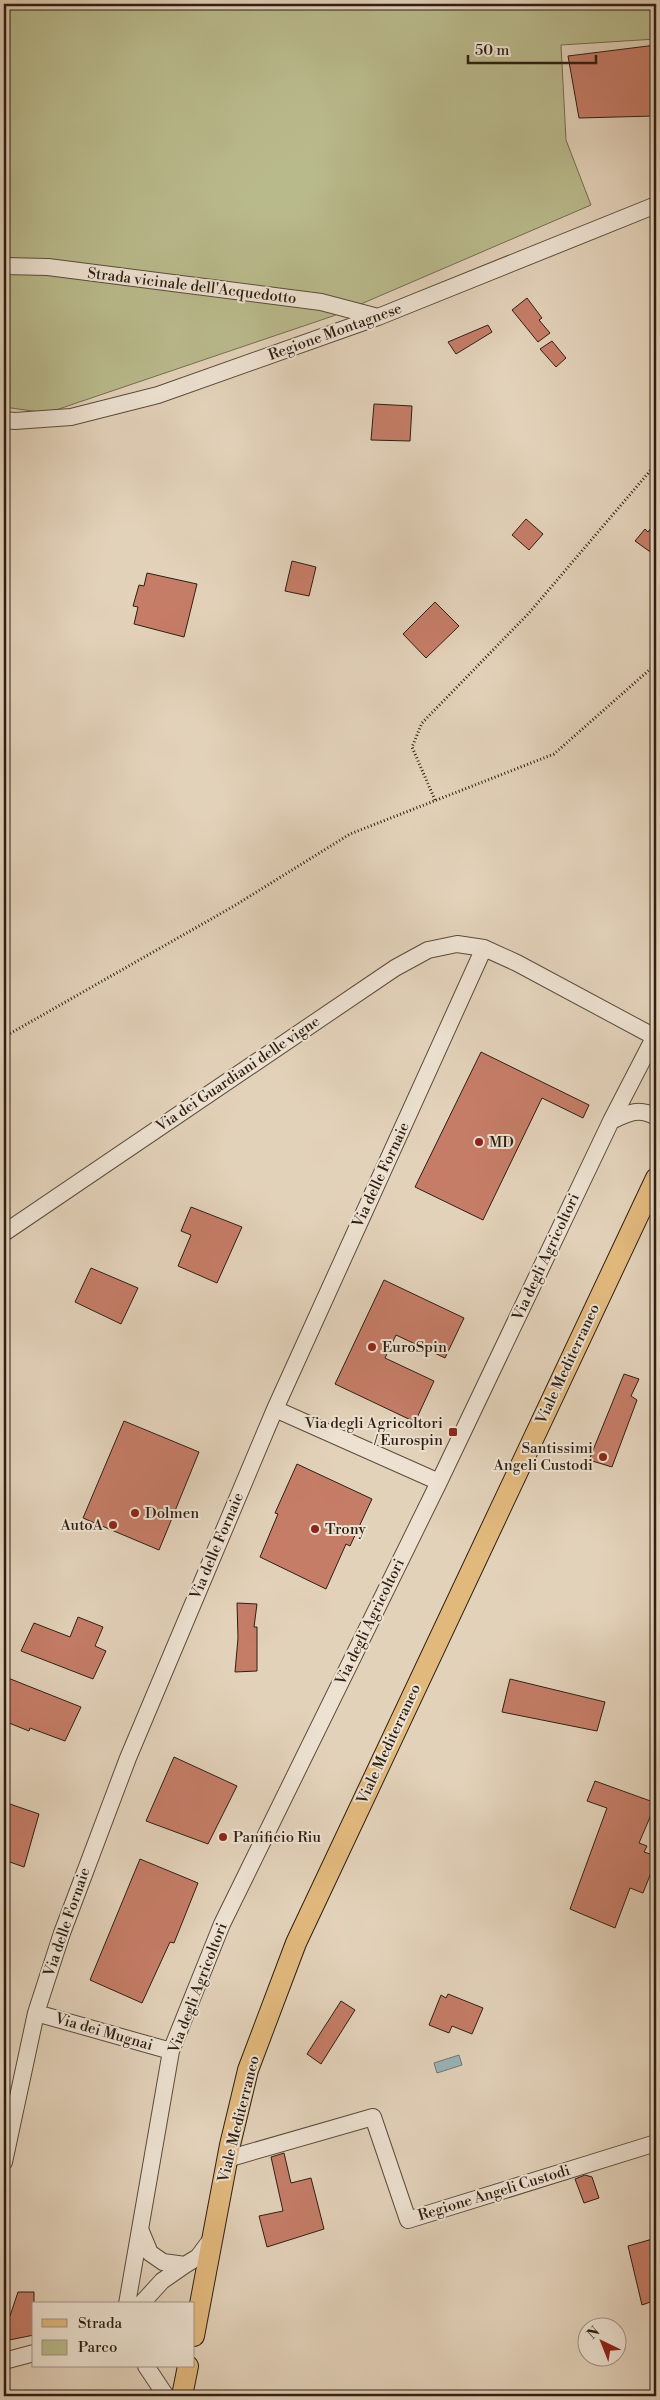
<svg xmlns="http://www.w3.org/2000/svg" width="660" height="2400" viewBox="0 0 660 2400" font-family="'Libre Bodoni',serif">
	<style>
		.green { fill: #b9ba8c; stroke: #746c4f }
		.water { fill: #99b5b9; stroke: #6e7976 }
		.building { fill: #c67d68; stroke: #2e1f12 }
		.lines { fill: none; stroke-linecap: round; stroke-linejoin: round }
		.minor-casing { stroke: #5b4c3c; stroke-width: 18 }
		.major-casing { stroke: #2e1f12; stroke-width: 22 }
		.path { stroke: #2e1f12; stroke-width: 3; stroke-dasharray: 1 2.5; stroke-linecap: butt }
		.minor { stroke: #ede2d2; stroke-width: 16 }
		.major { stroke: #e2b97d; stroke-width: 20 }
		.poi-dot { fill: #8f2418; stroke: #ede2d2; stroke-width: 2 }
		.labels { text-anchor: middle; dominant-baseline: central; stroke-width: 4; stroke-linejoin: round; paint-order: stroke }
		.street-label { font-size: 15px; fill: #2e1f12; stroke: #ede2d2 }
		.poi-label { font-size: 15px; fill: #2e1f12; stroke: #ede2d2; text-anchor: start }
	</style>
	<rect width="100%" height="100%" fill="#e3d2ba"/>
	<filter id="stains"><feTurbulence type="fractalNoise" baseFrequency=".004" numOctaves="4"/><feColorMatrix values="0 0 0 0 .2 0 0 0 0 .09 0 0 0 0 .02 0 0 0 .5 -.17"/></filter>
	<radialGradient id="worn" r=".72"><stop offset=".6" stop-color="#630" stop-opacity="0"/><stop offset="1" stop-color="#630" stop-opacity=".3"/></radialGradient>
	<path class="green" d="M4 4H656V39L561 45 566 140 591 205 333 316 47 413 4 407Z"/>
	<path class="water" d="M459 2055 462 2065 437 2073 434 2063Z"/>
	<path class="building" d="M656 45 654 116 579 118 568 56Z
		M527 298 542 318 539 320 550 333 538 342 512 310Z
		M488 325 492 332 456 354 448 342Z
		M552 341 566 358 556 367 540 349Z
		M374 404 412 406 410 441 371 440Z
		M526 519 543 534 529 550 512 535Z
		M656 521V556L635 541 645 529 648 532Z
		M292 561 316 567 309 596 285 591Z
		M147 573 197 584 184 637 134 624 138 607 133 606 139 585 144 586Z
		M435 602 459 626 426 658 403 634Z
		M481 1052 589 1105 583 1118 542 1098 483 1220 415 1187Z
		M191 1207 242 1227 217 1283 178 1266 191 1235 181 1231Z
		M91 1268 138 1288 121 1324 75 1302Z
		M384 1280 464 1318 445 1358 396 1335 385 1358 434 1381 415 1422 335 1384Z
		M624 1374 639 1379 631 1396 637 1400 612 1467 589 1460Z
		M124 1421 199 1452 159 1550 83 1518Z
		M297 1464 372 1499 350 1546 346 1544 326 1589 260 1557 278 1514 275 1513Z
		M237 1603 257 1604 254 1627H257V1671L235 1672 238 1638Z
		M78 1617 103 1627 95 1646 106 1651 93 1679 21 1651 34 1623 70 1637Z
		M8 1678 81 1707 65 1741 30 1728 29 1731 4 1721V1689Z
		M510 1679 605 1702 597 1731 502 1712Z
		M174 1757 237 1786 208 1844 146 1821Z
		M595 1781 656 1803 639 1843 647 1846 644 1852 656 1856V1860L643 1893 630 1888 615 1928 570 1909 607 1808 587 1801Z
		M4 1802 39 1814 24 1867 4 1860Z
		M140 1859 198 1883 174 1943 170 1942 142 2003 90 1980Z
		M448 1994 483 2008 472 2034 452 2026 449 2033 429 2025 441 1995 446 1998Z
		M341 2001 355 2010 321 2064 307 2054Z
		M284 2153 291 2183 311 2178 324 2229 267 2247 259 2216 283 2211 271 2157Z
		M585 2175 592 2177 599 2198 584 2203 575 2179Z
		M656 2238V2300L642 2305 628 2246Z
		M18 2292H34V2335L4 2341V2318L10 2316Z"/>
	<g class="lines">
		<g class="minor-casing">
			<path id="minor" d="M4 266 48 267 321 302 378 317
				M4 420 15 421 71 417 158 395 378 317 656 205
				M611 1121C628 1113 639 1107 656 1117
				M4 1233 395 968 428 950 457 944 484 948 517 963 653 1036
				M275 1409 439 1482
				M36 2013 171 2051
				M227 2159 373 2117 408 2220 656 2143
				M4 2162 36 2013 62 1933 128 1758 275 1409 484 948
				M140 2229 150 2253 163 2262 185 2265 198 2257 212 2238
				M127 2304 171 2051 222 1924 439 1482 611 1121 656 1034
				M141 2304 162 2281 185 2265
				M4 2361 34 2353
				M146 2366 166 2396"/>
		</g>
		<g class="major-casing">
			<path id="major" d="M194 2336 230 2145 248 2070 296 1943 656 1178
				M182 2396 188 2366"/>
		</g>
		<path class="path" d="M435 800 412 747 422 723 529 613 656 464
			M4 1037 234 906 350 834 554 754 656 664"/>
		<use href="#minor" class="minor"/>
		<use href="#major" class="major"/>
	</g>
	<g class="poi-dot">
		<circle cx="479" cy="1142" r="5"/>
		<circle cx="372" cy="1347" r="5"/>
		<rect x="448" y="1427" width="10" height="10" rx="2.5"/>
		<circle cx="603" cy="1457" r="5"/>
		<circle cx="135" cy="1513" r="5"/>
		<circle cx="113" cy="1525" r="5"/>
		<circle cx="315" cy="1529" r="5"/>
		<circle cx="223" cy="1837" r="5"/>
	</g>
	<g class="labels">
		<g class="street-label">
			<text transform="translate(192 286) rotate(7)">Strada vicinale dell'Acquedotto</text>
			<text transform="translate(335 332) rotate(-20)">Regione Montagnese</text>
			<text transform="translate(238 1074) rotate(-34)">Via dei Guardiani delle vigne</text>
			<text transform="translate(381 1175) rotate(-65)">Via delle Fornaie</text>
			<text transform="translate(546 1257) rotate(-65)">Via degli Agricoltori</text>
			<text transform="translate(568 1364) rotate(-65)">Viale Mediterraneo</text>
			<text transform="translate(217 1546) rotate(-67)">Via delle Fornaie</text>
			<text transform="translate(370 1622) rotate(-64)">Via degli Agricoltori</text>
			<text transform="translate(389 1744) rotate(-65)">Viale Mediterraneo</text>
			<text transform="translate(67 1922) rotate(-71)">Via delle Fornaie</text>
			<text transform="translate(198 1988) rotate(-69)">Via degli Agricoltori</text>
			<text transform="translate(104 2032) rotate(16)">Via dei Mugnai</text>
			<text transform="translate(239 2119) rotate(-76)">Viale Mediterraneo</text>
			<text transform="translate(494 2193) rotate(-17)">Regione Angeli Custodi</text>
		</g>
		<g class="poi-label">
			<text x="489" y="1142">MD</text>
			<text x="382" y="1347">EuroSpin</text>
			<text x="443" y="1423" text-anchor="end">Via degli Agricoltori<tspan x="443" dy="17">/ Eurospin</tspan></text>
			<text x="593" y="1448" text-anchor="end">Santissimi<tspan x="593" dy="17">Angeli Custodi</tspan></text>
			<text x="145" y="1513">Dolmen</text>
			<text x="103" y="1525" text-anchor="end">AutoA</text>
			<text x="325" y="1529">Trony</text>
			<text x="233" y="1837">Panificio Riu</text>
		</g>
	</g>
	<rect width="660" height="2400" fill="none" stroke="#e3d2ba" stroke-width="20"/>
	<rect x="5" y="5" width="650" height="2390" fill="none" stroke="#2e1f12" stroke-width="2.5"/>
	<rect x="10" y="10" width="640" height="2380" fill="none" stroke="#2e1f12"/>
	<rect x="32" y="2302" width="162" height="65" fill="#ede2d2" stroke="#a19485"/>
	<rect x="42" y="2319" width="25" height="8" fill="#e2b97d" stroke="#a19485"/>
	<text x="78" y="2328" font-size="15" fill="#2e1f12">Strada</text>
	<rect x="42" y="2340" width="25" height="15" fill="#b9ba8c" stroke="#a19485"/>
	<text x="78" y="2352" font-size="15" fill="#2e1f12">Parco</text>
	<g transform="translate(602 2342) rotate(317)"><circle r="24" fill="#ede2d2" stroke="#a19485"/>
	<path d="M0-4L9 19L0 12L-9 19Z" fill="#8f2418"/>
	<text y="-8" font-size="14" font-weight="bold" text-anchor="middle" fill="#2e1f12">N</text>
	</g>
	<path d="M468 55v8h128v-8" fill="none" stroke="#2e1f12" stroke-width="2.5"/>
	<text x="475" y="55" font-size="15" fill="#2e1f12" stroke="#ede2d2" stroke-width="4" paint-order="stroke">50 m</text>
	<rect width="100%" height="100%" filter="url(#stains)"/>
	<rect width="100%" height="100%" fill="url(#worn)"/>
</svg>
